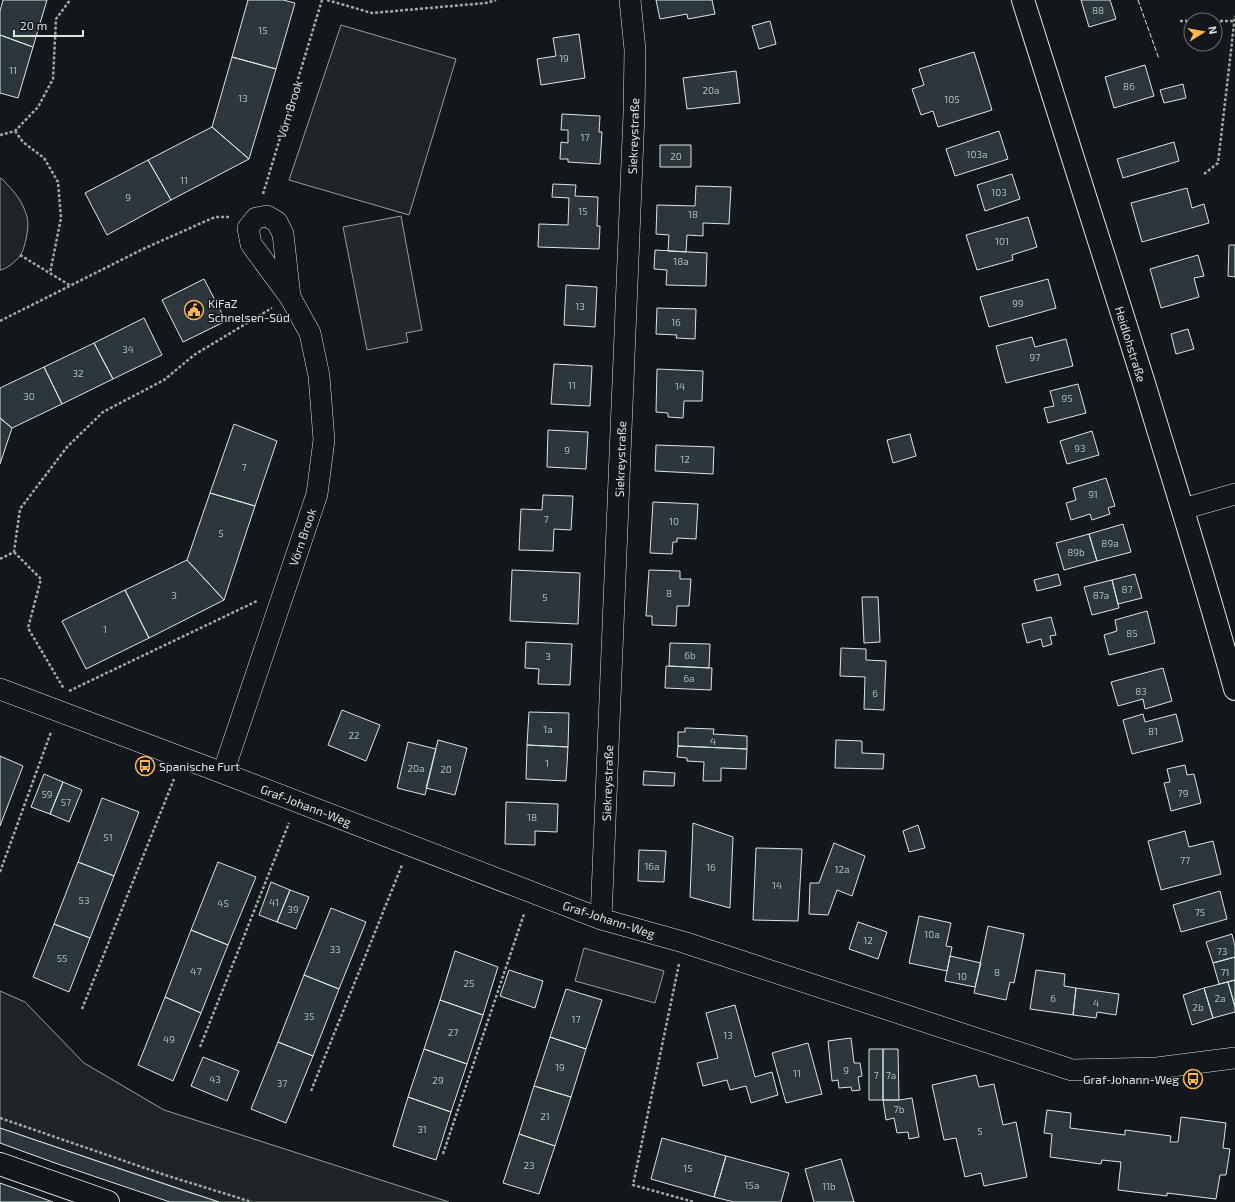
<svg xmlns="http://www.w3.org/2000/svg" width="1235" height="1202" viewBox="0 0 1235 1202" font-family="'Exo 2',sans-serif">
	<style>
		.green { fill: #202428; stroke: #939e99 }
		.parking { fill: #24282b; stroke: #939e99 }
		.building { fill: #2c363c; stroke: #d8e6dc }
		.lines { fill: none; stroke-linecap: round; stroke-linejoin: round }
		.street-casing { stroke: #d8e6dc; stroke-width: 22 }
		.secondary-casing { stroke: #d8e6dc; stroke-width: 24 }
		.highway-casing { stroke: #d8e6dc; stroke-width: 24 }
		.path { stroke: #9da8a2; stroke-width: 2.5; stroke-dasharray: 3 2; stroke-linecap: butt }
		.street { stroke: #14181c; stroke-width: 21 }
		.secondary { stroke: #14181c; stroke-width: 22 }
		.highway { stroke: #14181c; stroke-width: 22 }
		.fence { stroke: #d8e6dc; stroke-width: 1; stroke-dasharray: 5 2; stroke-linecap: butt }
		.labels { text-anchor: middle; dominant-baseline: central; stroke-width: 3; stroke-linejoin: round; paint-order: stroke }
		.number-label { font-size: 10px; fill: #adbab4 }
		.street-label { font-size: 12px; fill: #d8e6dc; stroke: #14181c }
		.poi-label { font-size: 12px; fill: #d8e6dc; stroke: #14181c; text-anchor: start }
	</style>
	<rect width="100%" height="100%" fill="#14181c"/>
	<path class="green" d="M341 25 456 59 409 215 289 180Z
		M0 178 2 179C13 190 23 201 27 217 30 225 25 249 20 256 15 262 7 269 0 270Z
		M0 991 25 1002 84 1063 164 1110 449 1202H219L0 1128Z"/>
	<path class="parking" d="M401 216 422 330 406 333 408 342 367 350 343 227Z
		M584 948 664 971 655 1003 575 981Z"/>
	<path class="building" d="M3 0H47L33 47 0 35V11Z
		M248 0H283L295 3 276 69 232 57Z
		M656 0H712L715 14 688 19 687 14 660 19Z
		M1081 0H1110L1116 19 1089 27Z
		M770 21 776 44 759 49 752 26Z
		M579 34 585 78 541 85 537 59 556 56 553 38Z
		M0 35 33 47 18 98 0 93Z
		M974 52 992 110 938 127 933 111 921 115 912 89 924 85 919 69Z
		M232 57 276 69 249 159 212 127Z
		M1145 65 1154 96 1114 108 1105 77Z
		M736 71 740 103 687 109 683 78Z
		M1183 84 1186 98 1164 103 1160 90Z
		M562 114 600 116 599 132H602L600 164 568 162V159H560L561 142 568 143V130H561Z
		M212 127 249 159 171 200 148 160Z
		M999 131 1008 159 955 176 946 149Z
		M1174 142 1179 161 1123 178 1117 159Z
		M660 145H691V167H660Z
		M148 160 171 200 107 235 85 193Z
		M1012 174 1020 199 985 211 977 185Z
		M553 184 576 185 575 196 598 197 597 226H600L599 249 538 247 539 224 568 225 569 198 552 197Z
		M696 186 731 187 729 224 703 223V236L687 235 686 252 668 251 669 235 656 234 657 205 695 206Z
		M1187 188 1192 208 1204 204 1209 223 1142 242 1131 203Z
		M1028 217 1037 247 1012 255 1013 260 977 270 966 235Z
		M1229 245H1235V277L1228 276Z
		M655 250 707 253 706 286 666 285 667 270 654 269Z
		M1198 255 1204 276 1194 278 1199 297 1161 308 1150 269Z
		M204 279 226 321 183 342 162 300Z
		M1048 279 1056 308 989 327 980 297Z
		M566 285 597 287 595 327 564 325Z
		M657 308 696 309 695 339 676 338 677 335 656 334Z
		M144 318 162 355 113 379 94 343Z
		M1188 329 1194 349 1176 354 1171 334Z
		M1032 337 1035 347 1066 339 1073 366 1006 383 996 346Z
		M94 343 113 379 62 404 44 367Z
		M554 364 592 366 590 406 551 404Z
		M44 367 62 404 12 428 0 418V388Z
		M657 369 703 371 702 401H684L683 418 668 417V413L656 412Z
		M1078 384 1086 413 1048 423 1044 408 1054 406 1050 391Z
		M0 418 12 428 0 464Z
		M234 424 277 441 255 506 210 493Z
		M548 430 588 432 586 469 547 467Z
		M1092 431 1099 455 1067 464 1060 441Z
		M910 434 916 456 893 463 887 440Z
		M656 445 714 447 713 474 655 471Z
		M1106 478 1115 506 1108 508 1110 514 1092 520 1090 514 1071 520 1066 503 1076 500 1073 488Z
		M210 493 255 506 224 600 187 560Z
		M543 495 573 496 571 530 554 529 553 551 519 550 521 509 542 510Z
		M653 502 698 504 696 539 677 538V542H673L672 554 650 553Z
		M1123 524 1131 552 1097 561 1089 534Z
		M1089 534 1097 561 1064 570 1056 543Z
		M187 560 224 600 149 638 125 590Z
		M512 570 580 573 578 624 510 621Z
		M649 570 680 571V579H691L689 606H677L676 626 652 625V616H646Z
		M1058 574 1061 585 1037 591 1034 580Z
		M1135 574 1142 598 1118 604 1112 580Z
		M1112 580 1119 608 1092 615 1084 587Z
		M125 590 149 638 86 669 62 621Z
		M862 597H878L880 642 864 643Z
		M1147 611 1155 643 1109 655 1104 635 1117 631 1115 620Z
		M1051 617 1056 635 1050 636 1052 644 1043 647 1041 639 1027 643 1022 624Z
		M526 642 572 644 570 685 538 684 539 669 525 668Z
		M670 643 710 644 709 668 669 666Z
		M841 648 866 649V660L886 661 884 710 864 709 865 677 840 676Z
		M666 666 712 668 711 690 665 688Z
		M1163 668 1172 701 1145 709 1143 699 1118 706 1111 682Z
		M342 710 380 725 366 761 328 745Z
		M529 712 569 713 568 747 527 745Z
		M1143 714 1145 722 1176 714 1183 741 1132 754 1123 720Z
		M685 728 714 729 713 734 747 736V749L678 746V732H685Z
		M438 740 467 748 455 795 426 788Z
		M836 740 862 741V753L884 754 883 769 835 768Z
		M408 742 436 749 425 795 397 788Z
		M527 745 568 747 566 781 526 779Z
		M678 746 747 749 746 769 721 768V781H703L704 762 687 761V758L677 757Z
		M0 756 23 766 0 826Z
		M1185 765 1187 775 1194 774 1201 803 1171 811 1164 783 1170 782 1167 769Z
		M644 771 675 773 674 786 643 785Z
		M44 774 63 782 50 814 31 807Z
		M63 782 82 790 69 822 50 814Z
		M102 798 139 812 114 876 78 862Z
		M506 802 558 804 557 832 535 831V845L505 844Z
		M693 823 733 837 730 908 690 897Z
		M918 825 925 848 909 852 903 831Z
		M1185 831 1189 847 1213 841 1221 874 1161 890 1148 841Z
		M834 843 865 856 852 896 837 890 828 915 809 914 810 883H819Z
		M756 848 802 849 798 921 753 920Z
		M639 850 666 851 664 882 638 881Z
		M78 862 114 876 90 938 54 924Z
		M218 862 256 877 228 945 191 930Z
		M271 882 290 890 277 922 259 915Z
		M290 890 309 897 296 929 277 922Z
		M1220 891 1227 919 1181 932 1173 905Z
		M331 908 366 922 339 989 304 975Z
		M919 916 951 923 946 946 952 947 947 971 909 963Z
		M858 922 887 932 878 959 849 949Z
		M54 924 90 938 69 992 33 977Z
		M988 926 1024 934 1014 983 1010 982 1006 1000 974 993Z
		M191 930 228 945 201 1013 165 997Z
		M1232 934 1235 946V957L1213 963 1206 942Z
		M455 951 498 967 483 1015 440 1000Z
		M950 956 981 963 975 987 945 981Z
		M1235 957V980L1219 984 1213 963Z
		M509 970 543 981 535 1008 500 996Z
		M1036 970 1065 974 1064 986 1076 988 1073 1015 1030 1009Z
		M304 975 339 989 313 1056 278 1042Z
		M1235 980V1007L1228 982Z
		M1228 982 1235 1007V1012L1213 1018 1204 988Z
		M1076 988 1119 994 1116 1015 1097 1012 1096 1018 1073 1015Z
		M1204 988 1213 1018 1192 1025 1183 995Z
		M566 989 602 1000 586 1049 550 1037Z
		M165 997 201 1013 173 1081 138 1065Z
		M440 1000 483 1015 467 1064 424 1049Z
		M735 1005 755 1077 772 1072 778 1095 751 1103 746 1086 730 1090 727 1080 703 1086 697 1063 718 1058 706 1013Z
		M550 1037 586 1049 571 1097 534 1086Z
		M851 1038 854 1063H860L862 1076 858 1077 860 1090 852 1091 851 1087 839 1088 838 1080 832 1081 828 1041Z
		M278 1042 313 1056 286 1123 251 1109Z
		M808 1043 822 1094 786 1103 772 1053Z
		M424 1049 467 1064 451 1112 408 1097Z
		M869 1049H883V1100H869Z
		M883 1049H898L899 1100H883Z
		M203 1057 239 1071 227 1101 191 1086Z
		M976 1075 979 1087 994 1084 1003 1125 1016 1122 1027 1177 984 1186 981 1173 965 1177 956 1138 944 1140 932 1085Z
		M534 1086 571 1097 555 1146 519 1134Z
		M408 1097 451 1112 436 1160 393 1146Z
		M912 1098 919 1137 909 1139 908 1132 897 1133 894 1118 886 1120 883 1100H899Z
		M1047 1110 1071 1113 1070 1128 1125 1135V1130L1171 1136 1170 1142H1178L1181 1117 1226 1123 1223 1148 1230 1149 1226 1175H1220L1216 1199 1167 1193V1196L1118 1190 1121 1162 1102 1160 1101 1164 1050 1157 1052 1134 1044 1133Z
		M0 1128 185 1191 219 1202H170L55 1163 0 1143Z
		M519 1134 555 1146 539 1194 503 1183Z
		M662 1138 726 1156 714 1197 651 1179Z
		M726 1156 789 1173 781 1202H734L714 1197Z
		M841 1159 854 1202H814L805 1169Z
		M0 1183 42 1198 53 1202H0Z"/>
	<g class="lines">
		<g class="street-casing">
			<path id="street" d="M1183 509 1235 494
				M0 689 223 773 601 919 683 942 1072 1070 1157 1068 1235 1058
				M223 773 317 494 324 440 319 376 310 333 290 297 283 234 277 222 267 216 256 218 248 228 251 244 290 297
				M601 919 634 113 635 50 630 0"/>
		</g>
		<g class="secondary-casing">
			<path id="secondary" d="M1023 0C1064 126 1103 253 1143 380 1174 483 1207 585 1235 689"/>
		</g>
		<g class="highway-casing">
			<path id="highway" d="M0 1164 108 1202"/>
		</g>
		<path class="path" d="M327 0 372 13 486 3 496 0
			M1180 21H1191
			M1215 21H1235
			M15 131 23 142 44 158 58 182 61 218 50 273
			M0 135 15 131 38 107 53 79 56 19 70 0
			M1204 174 1218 163 1235 16
			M263 194 322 0
			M20 255 71 286
			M0 321 143 249 215 217H229
			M14 552 41 579 28 628 64 689
			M0 559 14 552 20 509 67 447 103 412 164 380 194 355 272 308
			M69 691 257 601
			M0 872 51 732
			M679 964 633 1185 694 1202
			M82 1009 174 779
			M200 1047 289 823
			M311 1091 402 865
			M0 1118 165 1175 252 1202
			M443 1154 524 914"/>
		<use href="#street" class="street"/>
		<use href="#secondary" class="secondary"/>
		<use href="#highway" class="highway"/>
		<path class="fence" d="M1138 0 1159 59"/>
	</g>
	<defs>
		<g id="civic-ring" transform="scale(1)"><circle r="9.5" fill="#14181c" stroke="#ffb74d" stroke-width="1.5"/><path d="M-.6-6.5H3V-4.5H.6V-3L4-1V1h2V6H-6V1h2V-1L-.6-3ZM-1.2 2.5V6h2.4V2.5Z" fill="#ffb74d"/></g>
		<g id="bus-ring" transform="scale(1)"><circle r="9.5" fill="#14181c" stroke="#ffb74d" stroke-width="1.5"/><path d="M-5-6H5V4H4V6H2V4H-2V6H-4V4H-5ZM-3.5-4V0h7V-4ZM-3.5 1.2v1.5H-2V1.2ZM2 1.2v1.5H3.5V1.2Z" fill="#ffb74d"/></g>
	</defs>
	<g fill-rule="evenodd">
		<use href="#civic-ring" x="194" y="310"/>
		<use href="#bus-ring" x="145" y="766"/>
		<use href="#bus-ring" x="1193" y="1079"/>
	</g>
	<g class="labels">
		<g class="number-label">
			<text x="1098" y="10">88</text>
			<text x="263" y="30">15</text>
			<text x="564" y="58">19</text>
			<text x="13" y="70">11</text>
			<text x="1129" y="86">86</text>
			<text x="711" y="90">20a</text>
			<text x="243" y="98">13</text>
			<text x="952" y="99">105</text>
			<text x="585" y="137">17</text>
			<text x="977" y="154">103a</text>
			<text x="676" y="156">20</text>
			<text x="184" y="180">11</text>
			<text x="999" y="192">103</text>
			<text x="128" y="197">9</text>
			<text x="583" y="211">15</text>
			<text x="693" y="214">18</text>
			<text x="1002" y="241">101</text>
			<text x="681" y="261">18a</text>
			<text x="1018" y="303">99</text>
			<text x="580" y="306">13</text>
			<text x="676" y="322">16</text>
			<text x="128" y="349">34</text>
			<text x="1035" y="357">97</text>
			<text x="78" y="373">32</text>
			<text x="572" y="385">11</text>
			<text x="680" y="386">14</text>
			<text x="29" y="396">30</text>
			<text x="1067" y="398">95</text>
			<text x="1080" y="448">93</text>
			<text x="567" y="450">9</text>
			<text x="685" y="459">12</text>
			<text x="244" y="467">7</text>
			<text x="1093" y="494">91</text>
			<text x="546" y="519">7</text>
			<text x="674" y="521">10</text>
			<text x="221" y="533">5</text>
			<text x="1110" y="543">89a</text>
			<text x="1076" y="552">89b</text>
			<text x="1127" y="589">87</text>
			<text x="669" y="593">8</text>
			<text x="174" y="595">3</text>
			<text x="1101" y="595">87a</text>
			<text x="545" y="597">5</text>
			<text x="105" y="629">1</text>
			<text x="1132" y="633">85</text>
			<text x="690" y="655">6b</text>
			<text x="548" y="656">3</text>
			<text x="689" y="678">6a</text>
			<text x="1141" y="691">83</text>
			<text x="875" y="693">6</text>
			<text x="548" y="729">1a</text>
			<text x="1153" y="731">81</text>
			<text x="354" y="735">22</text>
			<text x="713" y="741">4</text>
			<text x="547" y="763">1</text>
			<text x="416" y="768">20a</text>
			<text x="446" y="769">20</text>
			<text x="1183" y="793">79</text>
			<text x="47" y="794">59</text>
			<text x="66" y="802">57</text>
			<text x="532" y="817">18</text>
			<text x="108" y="837">51</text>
			<text x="1185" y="860">77</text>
			<text x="652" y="866">16a</text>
			<text x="711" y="867">16</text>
			<text x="842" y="869">12a</text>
			<text x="777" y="885">14</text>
			<text x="84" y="900">53</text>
			<text x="274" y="902">41</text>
			<text x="223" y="903">45</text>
			<text x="293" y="909">39</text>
			<text x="1200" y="912">75</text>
			<text x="932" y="934">10a</text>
			<text x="868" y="940">12</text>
			<text x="335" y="949">33</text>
			<text x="1222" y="951">73</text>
			<text x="62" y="958">55</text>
			<text x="196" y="971">47</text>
			<text x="997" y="972">8</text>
			<text x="1225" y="972">71</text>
			<text x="962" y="976">10</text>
			<text x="469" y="983">25</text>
			<text x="1053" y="998">6</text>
			<text x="1220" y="998">2a</text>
			<text x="1096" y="1003">4</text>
			<text x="1198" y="1007">2b</text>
			<text x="309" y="1016">35</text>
			<text x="576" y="1019">17</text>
			<text x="453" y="1032">27</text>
			<text x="728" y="1035">13</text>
			<text x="169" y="1039">49</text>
			<text x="560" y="1067">19</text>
			<text x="846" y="1070">9</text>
			<text x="797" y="1073">11</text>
			<text x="876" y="1075">7</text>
			<text x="891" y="1075">7a</text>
			<text x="215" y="1079">43</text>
			<text x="438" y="1080">29</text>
			<text x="282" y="1083">37</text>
			<text x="899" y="1109">7b</text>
			<text x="545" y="1116">21</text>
			<text x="422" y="1129">31</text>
			<text x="980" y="1131">5</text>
			<text x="529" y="1165">23</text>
			<text x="688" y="1168">15</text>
			<text x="752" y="1185">15a</text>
			<text x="829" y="1186">11b</text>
		</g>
		<g class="street-label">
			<text transform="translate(289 109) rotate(-73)">Vörn Brook</text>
			<text transform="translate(633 136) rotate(-88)">Siekreystraße</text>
			<text transform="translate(1131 344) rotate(73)">Heidlohstraße</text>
			<text transform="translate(620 459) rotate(-88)">Siekreystraße</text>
			<text transform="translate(302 537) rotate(-71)">Vörn Brook</text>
			<text transform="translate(607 783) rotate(-88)">Siekreystraße</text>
			<text transform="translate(306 805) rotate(21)">Graf-Johann-Weg</text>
			<text transform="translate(609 919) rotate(18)">Graf-Johann-Weg</text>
		</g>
		<g class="poi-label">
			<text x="208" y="303">KiFaZ<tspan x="208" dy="14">Schnelsen-Süd</tspan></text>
			<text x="159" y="766">Spanische Furt</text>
			<text x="1179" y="1079" text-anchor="end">Graf-Johann-Weg</text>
		</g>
	</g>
	<g transform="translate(1203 32) rotate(79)"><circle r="19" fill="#14181c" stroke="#626a69"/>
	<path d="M0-3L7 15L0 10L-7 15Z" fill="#ffb74d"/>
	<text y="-6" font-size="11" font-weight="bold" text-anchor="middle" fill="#d8e6dc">N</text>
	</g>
	<path d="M14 30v6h69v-6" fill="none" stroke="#d8e6dc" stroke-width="2"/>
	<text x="20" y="30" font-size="12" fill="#d8e6dc" stroke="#14181c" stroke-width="3" paint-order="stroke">20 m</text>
</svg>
